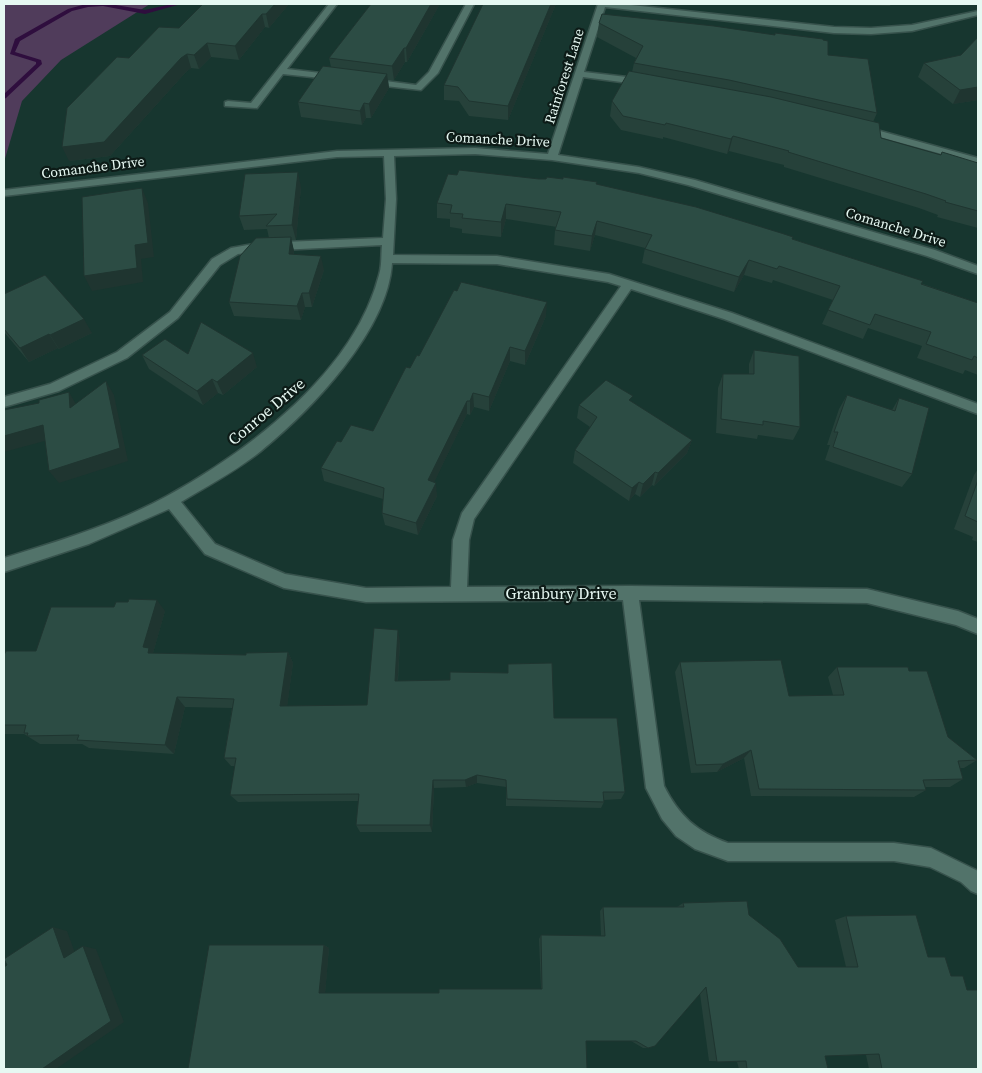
<svg xmlns="http://www.w3.org/2000/svg" width="982" height="1073" viewBox="0 0 982 1073" font-family="'Source Serif 4',serif">
	<style>
		.green { fill: #503c5b }
		.lines { fill: none; stroke-linecap: round; stroke-linejoin: round }
		.stream { fill: #2f0e3e; fill-rule: evenodd }
		.minor-casing { stroke: #37524c; stroke-width: 3 }
		.minor { fill: #52736a; fill-rule: evenodd }
		.wall { fill: #26413a }
		.shaded-wall { fill: #1f3530 }
		.building { fill: #2c4c44; stroke: #1f3530 }
		.labels { text-anchor: middle; dominant-baseline: central; stroke-width: 4.5; stroke-linejoin: round; paint-order: stroke }
		.far-street-label { font-size: 14px; fill: #e6f8f2; stroke: #0d1b17 }
		.street-label { font-size: 16px; fill: #e6f8f2; stroke: #0d1b17 }
	</style>
	<rect width="100%" height="100%" fill="#17362f"/>
	<path class="green" d="M4 4H150L61 60 22 101 4 162Z"/>
	<g class="lines">
		<path class="stream" d="M86 4H110L145 10 172 4H181L145 14 103 6 88 7 72 11 20 41 15 52 41 60 42 64 6 98 4 99V94L36 64V62L10 54 15 39 68 9Z"/>
		<g class="minor-casing">
			<path id="minor" d="M329 4H337L287 69 337 75 342 78 340 80 283 74 257 108 225 106V102L228 101 251 103Z
				M466 4H474L438 73 421 90 367 84V80L370 79 416 85 429 72Z
				M598 4H622L834 27 871 28 912 25 978 11V15L912 31 871 34 834 33 605 7 584 72 644 79 649 82 644 85 583 77 558 155 639 167 695 180 935 250 978 266V274L927 256 688 185 639 173 552 160 475 154 394 156 396 199 393 255 497 256 609 274 732 313 978 404V414L724 319 631 289 474 519 469 540 467 587 630 586 867 589 958 611 978 619V634L956 625 867 603 639 600 664 786C679 816 697 832 728 843H894L931 848 978 871V894L971 891 961 882 930 867 894 861H728L695 849 676 836 662 819 646 788 623 600 366 602 284 588 205 554 169 509 89 544 4 572V558C59 541 116 524 167 496 250 450 354 372 379 275 382 266 381 255 382 245L259 251 238 254 220 265 178 318 127 358 59 391 4 407V397L50 384 117 352 170 312 212 259 231 248 259 243 383 238 386 199 384 156 337 157 4 196V190L337 151 475 148 548 154ZM392 263 497 264 608 282 621 286 462 513 453 540 451 587 366 588 285 574 215 544 181 502C207 486 236 471 261 451 311 410 388 331 392 263Z
				M862 126 978 158V164L858 131V127Z"/>
		</g>
		<use href="#minor" class="minor"/>
	</g>
	<path class="wall" d="M289 4 269 28 265 27 239 60 211 57 199 69 191 68 186 72 110 156 69 161 129 58 179 28Z
		M371 4H440L407 62H405L394 80H388L389 88 371 118H366L362 125 301 117 298 102 331 67 329 58Z
		M483 4H556L508 120 469 116 459 101 444 100V85Z
		M774 4H891L890 6Z
		M599 23 774 35 823 40 828 55 877 113 873 122 881 138 941 155 978 163V228L937 217 938 215 919 208 784 167V165L729 151 727 154 663 137V139L621 130 610 116 612 101 632 72 634 63 636 58 597 37Z
		M924 63 978 100 953 104 918 77Z
		M457 175 539 179H563L596 184 793 239 978 303V375L965 370 963 374 917 358 922 346 868 328 863 339 822 324 833 300 773 280 772 283 744 275 734 292 642 263 645 248 595 235 590 251 554 245 555 230 557 227 506 219 501 237 462 233V229L450 227V219L437 218V203Z
		M301 187 296 240H291L294 251V254L324 270 312 307H305L301 320 234 316 229 302 269 238 267 229 244 230 239 216Z
		M4 294 92 333 59 349 58 348 29 362 4 332Z
		M546 316 525 365 510 361 489 411 474 407 470 415 467 414 434 482 437 496 418 535 385 525 382 513 383 499 324 481 321 468 341 442 373 431 419 356Z
		M754 350 800 427 793 440 758 435 757 439 716 433 718 388 723 374H749V364Z
		M188 354 257 367 223 395 218 393 203 405 149 369 142 355Z
		M847 395 892 410 899 398 912 474 902 487 825 460 830 445H827L839 409Z
		M631 402 692 440 687 453 654 486 652 485 640 497 635 494 629 501 573 463 575 450 590 427 577 418 579 405Z
		M978 469V542L972 540 973 537 954 529 974 475Z
		M165 611 153 653 246 655 288 652 293 663 287 706 367 705 400 641 398 681 450 680 508 673V664L554 718 625 792 621 799 604 800V802L601 808 506 806V787L477 783 466 787 434 788 432 832H360L356 825 359 801 238 802 230 795 235 766H231L224 758 232 708 185 707 174 754 89 748 82 744H40L24 734H4V655L36 651Z
		M680 662 789 696 833 695 828 677 837 667 909 671 948 737 977 760 964 768H960L963 779 950 787H925L926 790 914 797 751 796 744 758 717 772 691 773 675 672Z
		M683 903 749 915 798 967H846L835 920 846 916 928 957 978 1069H869L866 1055 825 1056 828 1069H739L737 1062 709 1061 700 994 648 1048H643L631 1041H586L188 1069 324 945 329 948 325 993H439L541 989 539 939 541 935 601 936 600 911 603 907H677Z"/>
	<path class="shaded-wall" d="M275 4H289L269 28 266 14Z
		M431 4H440L407 62 406 48Z
		M551 4H556L508 120V106Z
		M262 14 265 27 239 60 235 46Z
		M207 43 211 57 199 69 194 55Z
		M404 48 405 62 394 80 392 66Z
		M187 54 191 68 186 72 110 156 69 161 62 147Z
		M387 74 389 88 371 118 369 104Z
		M978 87V100L953 104 960 90Z
		M364 103 366 118 362 125 360 111Z
		M733 136 729 151 727 154 731 139Z
		M298 172 301 187 296 240 292 225Z
		M142 188 148 203 154 257 141 259 143 282 92 291 84 276Z
		M506 204V219L501 237V222Z
		M597 221 595 235 590 251 592 236Z
		M291 237 294 251 292 268 289 254Z
		M321 256 324 270 312 307 309 293Z
		M749 260 744 275 734 292 739 277Z
		M302 293 305 307 301 320 297 306Z
		M547 302 546 316 525 365V351Z
		M84 319 92 333 59 349 50 335Z
		M49 334 58 348 29 362 20 348Z
		M510 347V361L489 411V397Z
		M253 353 257 367 223 395 217 382Z
		M212 379 218 393 203 405 197 391Z
		M106 381 114 395 128 461 59 483 49 471Z
		M69 392 77 406 70 408Z
		M473 393 474 407 470 415V401Z
		M467 401V414L429 493 428 480Z
		M43 425 52 439 4 452V436Z
		M692 440 687 453 654 486 658 473Z
		M655 472 652 485 640 497 643 484Z
		M639 482 635 494 629 501 632 488Z
		M436 483 437 496 418 535 416 523Z
		M157 600 165 611 153 653 157 663 143 647Z
		M398 630 400 641 397 691 395 681Z
		M288 652 293 663 286 715 280 706Z
		M177 697 185 707 174 754 165 745Z
		M751 750 744 758 717 772 723 764Z
		M477 775V783L466 787 465 780Z
		M433 780 434 788 432 832 430 825Z
		M53 927 67 931 78 961 64 958Z
		M324 945 329 948 325 995 319 993Z
		M83 946 96 949 124 1022 56 1069H42Z"/>
	<path class="building" d="M203 4H275L266 14H262L235 46 207 43 194 55 187 54 181 58 104 142 62 147 67 108 117 57 129 58 159 27 179 28Z
		M371 4H431L406 48H404L392 66 329 58Z
		M483 4H551L508 106 469 101 458 87 444 85Z
		M602 14 714 26 775 35V33L823 39V40L828 41V55L868 59 877 113 729 80 634 63 643 46 599 23Z
		M978 37V87L960 90 924 63 961 55Z
		M323 66 387 74 369 104 364 103 360 111 298 102Z
		M629 71 771 97 879 123 881 138 941 155 942 152 978 163V211L945 202 946 201 926 194 788 152 789 151 733 136 731 139 666 123 665 125 623 116 612 101Z
		M459 170 539 179H546L547 177 563 179V177L597 182 596 184 696 207 781 233 793 237 792 239 923 281 921 284 978 303V358L974 356 972 360 926 344 931 332 875 314 870 325 828 310 840 286 779 266 777 269 749 260 739 277 645 249 652 235 597 221 592 236 555 230 561 212 506 204 501 222 462 218 463 214 450 213 452 205 437 203 448 174 457 175Z
		M298 172 292 225 266 226 277 214 239 216 245 174Z
		M142 188 148 243 135 245 137 268 84 276 82 197Z
		M291 237 289 254 321 256 309 293H302L297 306 229 302 240 256 256 238Z
		M45 275 84 319 50 335 49 334 20 348 4 329V294Z
		M461 282 547 302 525 351 510 347 489 397 473 393 470 401H467L428 480 436 483 416 523 382 513 384 488 321 468 337 441 341 442 351 425 373 431 406 367 410 368 417 355 419 356 454 290 457 291Z
		M201 322 253 353 217 382 212 379 197 391 142 355 165 339 188 354Z
		M754 350 799 356 800 427 763 421V425L721 419 723 374H754Z
		M606 380 633 396 629 400 692 440 658 473 655 472 643 484 639 482 632 488 575 450 597 417 579 405Z
		M106 381 120 448 49 471 43 425 4 436V410L39 403V400L69 392 70 408Z
		M847 395 895 411 899 398 929 408 912 474 833 447 838 432H834Z
		M978 480V522L965 516Z
		M129 599 157 600 143 647 149 648 148 653 246 655V653L288 652 280 706 367 705 374 628 398 630 395 681 450 680V672L508 673V664L552 663 554 718H617L625 792H603L604 802 507 799 506 780 477 775 465 780H433L430 825H356L359 794 230 795 236 758H224L234 699 177 697 165 745 77 740 79 735 27 736 28 733H24L26 725H4V655L6 651H36L51 607H114L116 602H128Z
		M781 660 789 696 844 695 837 667H908L909 671H927L948 737 977 760 958 761 963 779 923 780 926 790 759 789 751 750 723 764 696 765 680 662Z
		M747 901 749 915 780 939 798 967H858L846 916 916 915 928 957H945L951 976H963L967 990H978V1069H882L879 1054 825 1056 828 1069H747L746 1061 717 1062 706 987 655 1046 648 1048 636 1041H586L587 1069H188L209 945H324L319 993H439V989H542L541 935 605 936 603 907H684L683 903Z
		M53 927 64 958 83 946 111 1021 42 1069H4V967L7 965 4 959Z"/>
	<g class="labels">
		<g class="far-street-label">
			<text transform="translate(564 76) rotate(-72)">Rainforest Lane</text>
			<text transform="translate(498 139) rotate(3)">Comanche Drive</text>
			<text transform="translate(93 167) rotate(-7)">Comanche Drive</text>
			<text transform="translate(896 227) rotate(17)">Comanche Drive</text>
		</g>
		<g class="street-label">
			<text transform="translate(266 411) rotate(-40)">Conroe Drive</text>
			<text x="561" y="593">Granbury Drive</text>
		</g>
	</g>
	<rect width="982" height="1073" fill="none" stroke="#e6f8f2" stroke-width="10"/>
</svg>
